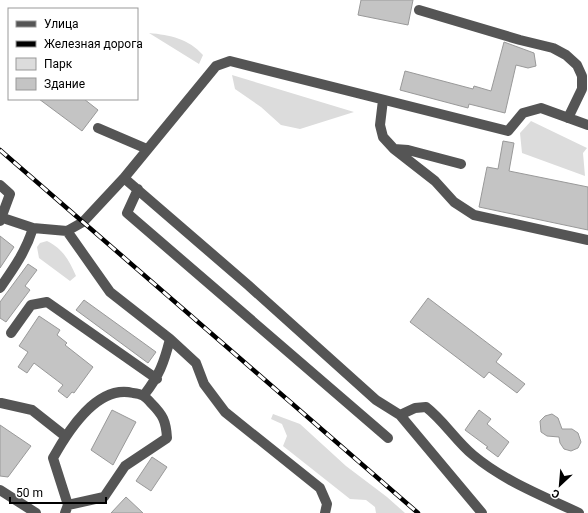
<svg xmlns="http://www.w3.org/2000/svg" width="588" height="513" viewBox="0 0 588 513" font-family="Roboto,sans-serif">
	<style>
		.green { fill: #dcdcdc }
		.building { fill: #c4c4c4; stroke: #999 }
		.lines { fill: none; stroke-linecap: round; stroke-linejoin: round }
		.minor { stroke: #555; stroke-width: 10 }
		.rail-casing { stroke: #000; stroke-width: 4.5 }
		.rail { stroke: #fff; stroke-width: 3; stroke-dasharray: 9; stroke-linecap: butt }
	</style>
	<rect width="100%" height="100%" fill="#fff"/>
	<path class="green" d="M149 33C170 35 189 39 203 55L199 64Z
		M232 75 354 112 300 129 281 125 261 107 235 89Z
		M531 121 587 148 583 153 585 176 522 153 520 133Z
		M47 241C63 249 69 260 76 276L70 281 39 258 37 247 40 243Z
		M273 414 300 424 346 466 387 497 405 513H376L375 507 366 500 350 499 283 446 287 436 282 424 271 419Z"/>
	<path class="building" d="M361 0H413L408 25 358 15Z
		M504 42 534 53 536 66 528 68 516 65 505 113 469 104 468 108 400 90 405 71 473 89 474 86 491 91Z
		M39 99H84L98 110 82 131Z
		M503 141 514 143 509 171 588 187V230L479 207 487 167 498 169Z
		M0 236 14 247 0 268Z
		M28 264 37 270 25 286 30 290 6 322 0 318V302Z
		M428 298 502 354 496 362 525 384 517 393 489 372 484 378 410 322Z
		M84 300 156 352 148 363 76 310Z
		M39 316 60 330 57 335 67 343 65 345 93 367 74 393 72 392 67 398 58 391 63 385 34 363 27 373 18 367 28 352 19 346Z
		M112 410 136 422 113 465 91 450Z
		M479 410 491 419 487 424 509 442 498 457 486 448 488 447 465 430Z
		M552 414 558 418 562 429H572L578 433 581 442 578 448 571 451 564 449 560 443 559 437 547 436 541 432 540 421 545 416Z
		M0 425 31 446 8 477 0 476Z
		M152 457 167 467 151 491 136 481Z
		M126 497 143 513H111Z"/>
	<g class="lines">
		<path class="minor" d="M419 10 520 40 553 48 566 55 577 65 582 76V89L568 118
			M383 100 380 125 383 137 394 149 435 181 454 202 474 215 588 240
			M98 128 147 149
			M394 149 408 150 461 164
			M124 178 248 285 376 400 400 415 482 513
			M0 185 10 194 0 221
			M138 189 127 213 388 438
			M0 217 33 228 67 231 83 222 124 178 216 66 230 61 508 131 523 113 541 108 588 125
			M67 231 110 292 170 339 196 363 204 384 225 412 320 488 327 504 325 513
			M0 288C14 268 26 251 33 228
			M11 333 31 305 47 302 157 379
			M144 395C159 376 164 363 170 339
			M1 403 32 410 65 436
			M400 415 415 408 426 407C444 421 456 441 473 455 504 481 543 496 579 513
			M0 490 36 513
			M65 513 68 505 53 458C68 431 97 384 133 393 142 394 145 396 151 403 163 415 166 421 167 438L125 466 104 497 68 505"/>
		<g class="rail-casing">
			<path id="rail" d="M0 150 418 513"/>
		</g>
		<use href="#rail" class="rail"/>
	</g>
	<rect x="8" y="8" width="130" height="92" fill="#ffffff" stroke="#999999"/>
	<rect x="16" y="21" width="20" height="6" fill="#555555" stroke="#999999"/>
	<text x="44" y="28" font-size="12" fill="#000000">Улица</text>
	<rect x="16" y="41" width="20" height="6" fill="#000000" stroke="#999999"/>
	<text x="44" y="48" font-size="12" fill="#000000">Железная дорога</text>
	<rect x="16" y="58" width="20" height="12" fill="#dcdcdc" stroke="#999999"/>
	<text x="44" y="68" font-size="12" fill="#000000">Парк</text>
	<rect x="16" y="78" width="20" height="12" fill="#c4c4c4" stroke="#999999"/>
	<text x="44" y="88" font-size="12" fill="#000000">Здание</text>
	<g transform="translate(560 485) rotate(206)" stroke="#ffffff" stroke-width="3" paint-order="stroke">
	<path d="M0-3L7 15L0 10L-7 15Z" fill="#000000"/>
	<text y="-6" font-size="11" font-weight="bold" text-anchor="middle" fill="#000000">С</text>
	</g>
	<path d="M10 497v6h96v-6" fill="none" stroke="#000000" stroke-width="2"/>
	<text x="16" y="497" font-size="12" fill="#000000" stroke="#ffffff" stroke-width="3" paint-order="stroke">50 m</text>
</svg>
